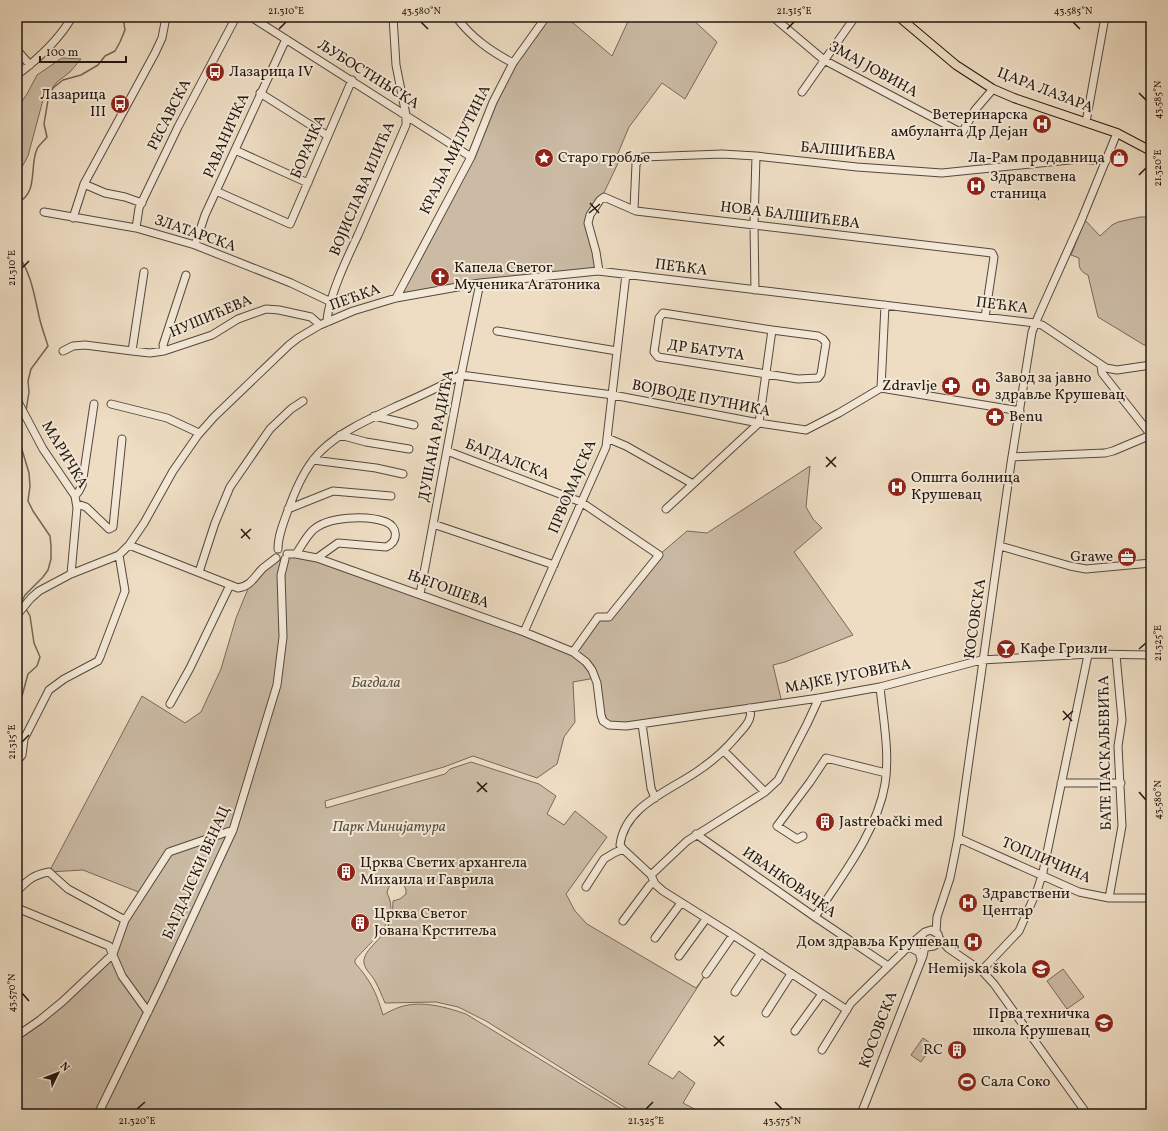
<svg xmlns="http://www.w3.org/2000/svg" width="1168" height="1131" viewBox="0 0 1168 1131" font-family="Vollkorn,serif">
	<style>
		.green { fill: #cbbba5; stroke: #76695a }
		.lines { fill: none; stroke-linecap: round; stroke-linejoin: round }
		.stream { stroke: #726657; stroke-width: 1.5 }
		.minor-casing { stroke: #54483d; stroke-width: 9 }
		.major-casing { stroke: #211710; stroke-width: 10 }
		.minor { stroke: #f4e9d8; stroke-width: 7 }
		.major { stroke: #eeddc3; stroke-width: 8 }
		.ticks { fill: none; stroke: #211710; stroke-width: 1.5 }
		.labels { text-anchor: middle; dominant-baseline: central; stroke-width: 4; stroke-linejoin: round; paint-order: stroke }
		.street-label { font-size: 15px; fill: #211710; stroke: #f4e9d8 }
		.poi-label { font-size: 15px; fill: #211710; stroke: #f4e9d8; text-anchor: start }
		.park-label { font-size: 15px; font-style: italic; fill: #5c5044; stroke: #f4e9d8 }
		.neatline { fill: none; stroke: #211710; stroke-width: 1.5 }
		.ticks-label { font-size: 10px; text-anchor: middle; fill: #211710 }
	</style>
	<rect width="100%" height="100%" fill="#eeddc3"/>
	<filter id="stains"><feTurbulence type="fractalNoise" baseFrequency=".005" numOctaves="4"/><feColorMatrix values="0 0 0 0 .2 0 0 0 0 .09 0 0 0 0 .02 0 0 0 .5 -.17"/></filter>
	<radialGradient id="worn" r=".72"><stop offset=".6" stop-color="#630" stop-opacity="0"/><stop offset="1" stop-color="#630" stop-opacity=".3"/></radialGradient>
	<path class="green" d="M546 17H566L612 56 630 17H690L717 42 685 99 662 83 629 127 616 158 620 159 600 201 586 226 598 271 562 274 396 298 471 157 513 63Z
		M62 58 81 59 70 72 57 82 43 100 28 156 17 176V108L27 94 37 75Z
		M1140 217H1151V344L1144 345 1098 317 1088 275C1079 271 1079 267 1079 258L1071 255 1085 220 1100 236 1112 225 1118 222Z
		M810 466 806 507 813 519 822 528 794 552 853 635 785 662 773 665 782 703 637 725 603 721 595 678 573 682 575 722 564 737 557 764 537 778 473 756 444 767 325 801 326 808 445 774 450 769 471 762 539 784 556 796 547 814 564 825 575 811 607 837 566 894 575 911 587 924 696 988 706 974 648 1064 673 1079 679 1071 695 1083 683 1103 704 1114H635L486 1021 458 1007 436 1002 385 1003C382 996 379 988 375 981 372 975 365 970 364 963 362 952 380 940 386 930 391 921 393 911 393 901L400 899 406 894V890L402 880C392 881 389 884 387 893 402 921 370 941 355 960V963C371 981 376 992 383 1015 388 1012 394 1009 400 1007 421 1000 446 1007 466 1014L630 1114H17V1036L113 954 125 920 141 893 83 870 49 872 142 696 185 723 201 712 221 669 236 618 250 584 277 560H283L296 554 573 652 598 617H609L659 555 687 531 707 533Z
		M1063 969 1084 997 1067 1009 1047 981Z
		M923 1038 933 1045 921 1062 911 1055Z"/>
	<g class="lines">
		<path class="stream" d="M17 203C39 193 29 167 37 149 39 145 44 141 47 137L44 124 48 100 53 88 63 80 81 75 98 65 105 56 115 51 120 42 125 30 123 17
			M17 254C31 272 34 294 39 316 41 326 45 336 48 346L31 369 28 381 29 392 26 411
			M22 417 17 426 20 443 29 473 30 486 28 501 33 511 50 536 51 546V559L48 570 43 577 25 595 22 601 24 604
			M17 699 22 696 28 674 37 666 40 657 34 643 30 616 26 609"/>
		<g class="minor-casing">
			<path id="minor" d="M251 17 471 157
				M456 17C472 38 490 51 513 63
				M773 17 824 60 962 133 975 110 993 89
				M17 50 30 65
				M17 75C38 59 59 40 72 17
				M802 92 855 17
				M260 93 328 136
				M1086 122 1105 17
				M235 150 308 183
				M84 184 105 193 125 197 142 203
				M216 191 290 224 352 80
				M634 209 636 164 640 159 643 157 722 154 756 156 857 167 942 173 1079 159 1106 161
				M44 212 136 228 195 245 291 283 331 302
				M73 218 84 184 155 53 162 38 166 17
				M136 228 139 208 178 127 236 17
				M195 245 205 215 286 39
				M599 271 596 252 588 223 590 215 600 200 604 197 636 211 992 253 994 257 985 317
				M755 290 754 224 756 156
				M396 298 471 157 493 102 513 63 546 17
				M663 313 772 330 818 336 823 339 826 343 821 374 818 378 798 379 658 357 654 352 659 318Z
				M327 322C328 298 347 258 358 235 374 199 390 162 406 125V115L396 65 393 17
				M497 331 617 351
				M63 351 73 346 85 345 132 351 150 353 164 351 212 335 238 319 266 309 279 310 311 317 320 325
				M132 351 144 272
				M164 351 163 345 186 275
				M1101 365 1102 373 1151 435
				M881 388 885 305
				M17 400 43 449 75 496 77 508 71 574
				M111 404 167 418 199 433
				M374 416 414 425
				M759 423 772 330
				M340 435 366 442 409 449
				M607 438 626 446 693 484
				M447 451 581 502 659 555 609 617H598L573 652
				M1012 457 1105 453 1113 451 1151 435
				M313 460 376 468 403 474
				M75 496 79 491 82 485 94 404
				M77 504 86 507 109 529 113 527 122 439
				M288 509 333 491 391 496
				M666 509 759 423
				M433 524 554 565
				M129 545 238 588C251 586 254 577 263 568 267 565 271 562 276 558
				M1000 546 1070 566 1086 569 1151 563
				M278 549C278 534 285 519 290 505 297 486 307 464 322 450 343 430 370 419 395 407 418 397 440 387 461 375L613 395 759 423 806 430 839 413 881 388 1020 411
				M287 554H296L317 558 524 632 573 652 586 662 592 670 597 683 601 715 603 721 609 725 626 726 819 698 880 687 981 660 1091 654 1151 655
				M296 554C301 547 306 537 312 531 327 516 367 515 386 522 398 527 399 542 386 547L338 543 317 558
				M199 572 215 523 230 487 270 429 291 409 303 401
				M420 594 461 375 480 283
				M17 615 31 598 39 591 71 574 119 555 129 545 144 523 173 471 198 435 214 417 289 345 298 338 320 325 353 311 396 298 480 283 598 271 1035 323 1042 325 1106 368 1117 370 1151 365
				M524 632 606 447 626 274
				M170 704 190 668 230 585
				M749 708C750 710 751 714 750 717 749 724 741 731 736 737 726 749 715 759 702 768 673 790 625 804 620 845L623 849 651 875 655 884 663 891 733 935 847 1010
				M642 724 651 788 655 798
				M724 751 765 792
				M17 761 22 755 24 739 49 690 64 679 98 661 100 657 125 591 119 555
				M1061 783H1121
				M696 834 815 917 888 966
				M803 836 797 839 777 826 810 782 826 758 886 773
				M958 838 1079 892 1109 898H1151
				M651 875 687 841 765 792 778 780 807 724 819 698
				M586 887 604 859 614 853 623 849
				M17 891C28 880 33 875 49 872L68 889 125 920
				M1109 898 1122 826 1118 746 1122 720 1116 655
				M17 908 109 946 122 976 148 1012
				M815 917C841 877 877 832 885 784 890 753 883 718 880 687
				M623 921 650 885 654 882
				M936 932 937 917 950 878 958 838 1011 463 1032 332 1038 317 1081 221 1117 133
				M655 938 681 903
				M939 938 948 948 983 972 994 984 1087 1114
				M909 947 919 952 921 959
				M679 956 706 919
				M983 972 985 967 1019 931 1038 888 1043 872 1088 655
				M706 974 733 935
				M735 992 761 953
				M766 1013 791 974
				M795 1031 822 994
				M17 1036 40 1020 62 1002 113 954 125 920 169 852 233 830
				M822 1050 851 1003 912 943 925 932 931 930 938 934C940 939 939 943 934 946L927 947 922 941V935
				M98 1114 160 987 233 830 277 685 283 637 281 575 285 559
				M861 1114 923 956 925 946"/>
		</g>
		<g class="major-casing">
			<path id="major" d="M899 17 956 65 993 89 1014 98 1117 133 1151 151"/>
		</g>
		<use href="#minor" class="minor"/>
		<use href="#major" class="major"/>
	</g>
	<path class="ticks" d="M421 22 428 29M1073 22 1080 29M279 29 286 22M787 29 794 22M1139 93 1146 100M1139 175 1146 168M590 203 599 213M589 213 600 204M22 268 29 261M826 457 836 467M826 467 836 457M241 529 250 539M241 538 251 529M1139 649 1146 643M1063 711 1072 721M1063 720 1073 711M22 742 29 735M477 782 487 792M477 792 487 783M1139 792 1146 800M22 993 29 1001M714 1036 724 1046M714 1046 724 1036M775 1102 782 1109M137 1109 145 1102M646 1109 653 1102"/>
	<defs>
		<g id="bus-disc" transform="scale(1)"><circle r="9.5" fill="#8f2418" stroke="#f4e9d8"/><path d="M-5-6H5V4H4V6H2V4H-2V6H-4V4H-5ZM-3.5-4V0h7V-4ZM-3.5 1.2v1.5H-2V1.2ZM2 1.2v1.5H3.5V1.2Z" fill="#fff"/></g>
		<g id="hospital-disc" transform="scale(1)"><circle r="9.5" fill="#8f2418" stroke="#f4e9d8"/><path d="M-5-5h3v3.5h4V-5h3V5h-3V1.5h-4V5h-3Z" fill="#fff"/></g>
		<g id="sight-disc" transform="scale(1)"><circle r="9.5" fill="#8f2418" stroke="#f4e9d8"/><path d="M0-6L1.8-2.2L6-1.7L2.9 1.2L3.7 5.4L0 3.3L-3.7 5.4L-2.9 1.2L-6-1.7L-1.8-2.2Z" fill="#fff"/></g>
		<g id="shop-disc" transform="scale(1)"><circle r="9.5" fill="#8f2418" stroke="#f4e9d8"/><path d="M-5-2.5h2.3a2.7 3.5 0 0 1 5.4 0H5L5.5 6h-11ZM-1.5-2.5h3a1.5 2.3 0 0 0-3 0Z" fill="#fff"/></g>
		<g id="church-disc" transform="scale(1)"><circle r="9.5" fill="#8f2418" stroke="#f4e9d8"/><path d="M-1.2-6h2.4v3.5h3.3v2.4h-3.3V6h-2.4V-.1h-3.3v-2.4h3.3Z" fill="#fff"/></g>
		<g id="pharmacy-disc" transform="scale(1)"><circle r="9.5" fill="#8f2418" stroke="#f4e9d8"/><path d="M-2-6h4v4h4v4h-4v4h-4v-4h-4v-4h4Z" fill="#fff"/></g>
		<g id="office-disc" transform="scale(1)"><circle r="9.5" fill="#8f2418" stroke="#f4e9d8"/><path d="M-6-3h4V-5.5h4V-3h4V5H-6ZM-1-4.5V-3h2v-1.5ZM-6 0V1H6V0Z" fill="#fff"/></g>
		<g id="bar-disc" transform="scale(1)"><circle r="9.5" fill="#8f2418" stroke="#f4e9d8"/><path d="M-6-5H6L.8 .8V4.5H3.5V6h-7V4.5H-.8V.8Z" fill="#fff"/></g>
		<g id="building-disc" transform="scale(1)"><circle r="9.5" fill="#8f2418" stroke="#f4e9d8"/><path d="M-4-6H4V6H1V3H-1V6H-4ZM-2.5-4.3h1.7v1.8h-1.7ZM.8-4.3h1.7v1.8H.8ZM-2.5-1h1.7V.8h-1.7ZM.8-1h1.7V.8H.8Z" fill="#fff"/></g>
		<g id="university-disc" transform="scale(1)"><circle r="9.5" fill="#8f2418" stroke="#f4e9d8"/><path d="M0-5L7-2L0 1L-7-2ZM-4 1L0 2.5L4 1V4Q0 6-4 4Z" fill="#fff"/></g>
		<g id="stadium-disc" transform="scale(1)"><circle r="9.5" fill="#8f2418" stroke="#f4e9d8"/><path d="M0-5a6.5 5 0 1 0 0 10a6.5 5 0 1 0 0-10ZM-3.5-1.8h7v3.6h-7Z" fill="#fff"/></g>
	</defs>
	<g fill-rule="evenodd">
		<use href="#bus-disc" x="215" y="72"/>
		<use href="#bus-disc" x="120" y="104"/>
		<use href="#hospital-disc" x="1042" y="124"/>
		<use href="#sight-disc" x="544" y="158"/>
		<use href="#shop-disc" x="1119" y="158"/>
		<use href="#hospital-disc" x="976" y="186"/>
		<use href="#church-disc" x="440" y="277"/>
		<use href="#pharmacy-disc" x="951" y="386"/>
		<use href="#hospital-disc" x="981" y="387"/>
		<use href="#pharmacy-disc" x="995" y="417"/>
		<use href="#hospital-disc" x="897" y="487"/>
		<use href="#office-disc" x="1127" y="557"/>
		<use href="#bar-disc" x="1006" y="649"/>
		<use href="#building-disc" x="825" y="822"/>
		<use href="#building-disc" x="346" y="872"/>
		<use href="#hospital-disc" x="968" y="903"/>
		<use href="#building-disc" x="360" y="923"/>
		<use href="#hospital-disc" x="973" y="942"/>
		<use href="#university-disc" x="1041" y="969"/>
		<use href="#university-disc" x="1104" y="1023"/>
		<use href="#building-disc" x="957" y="1050"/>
		<use href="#stadium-disc" x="967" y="1082"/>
	</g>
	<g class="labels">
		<g class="street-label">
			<text transform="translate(873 70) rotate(29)">ЗМАЈ ЈОВИНА</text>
			<text transform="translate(368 75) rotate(32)">ЉУБОСТИЊСКА</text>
			<text transform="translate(1045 91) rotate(21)">ЦАРА ЛАЗАРА</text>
			<text transform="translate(170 115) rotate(-63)">РЕСАВСКА</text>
			<text transform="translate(227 136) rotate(-66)">РАВАНИЧКА</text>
			<text transform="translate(309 147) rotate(-67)">БОРАЧКА</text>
			<text transform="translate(456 150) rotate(-64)">КРАЉА МИЛУТИНА</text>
			<text transform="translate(848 152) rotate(5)">БАЛШИЋЕВА</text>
			<text transform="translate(363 189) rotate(-67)">ВОЈИСЛАВА ИЛИЋА</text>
			<text transform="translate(790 216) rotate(7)">НОВА БАЛШИЋЕВА</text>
			<text transform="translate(195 234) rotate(19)">ЗЛАТАРСКА</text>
			<text transform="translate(681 268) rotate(7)">ПЕЋКА</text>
			<text transform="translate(355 298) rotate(-20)">ПЕЋКА</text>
			<text transform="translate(1002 306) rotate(7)">ПЕЋКА</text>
			<text transform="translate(211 317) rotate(-23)">НУШИЋЕВА</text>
			<text transform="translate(706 351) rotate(8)">ДР БАТУТА</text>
			<text transform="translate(701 399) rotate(11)">ВОЈВОДЕ ПУТНИКА</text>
			<text transform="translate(437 436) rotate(-79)">ДУШАНА РАДИЋА</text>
			<text transform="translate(64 455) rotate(59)">МАРИЧКА</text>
			<text transform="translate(507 460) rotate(21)">БАГДАЛСКА</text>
			<text transform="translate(573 487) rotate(-67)">ПРВОМАЈСКА</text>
			<text transform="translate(448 590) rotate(20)">ЊЕГОШЕВА</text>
			<text transform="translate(976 619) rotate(-82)">КОСОВСКА</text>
			<text transform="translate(848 677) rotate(-11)">МАЈКЕ ЈУГОВИЋА</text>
			<text transform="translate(1106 753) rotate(-91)">БАТЕ ПАСКАЉЕВИЋА</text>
			<text transform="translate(1046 861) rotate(23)">ТОПЛИЧИНА</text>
			<text transform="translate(197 873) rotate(-66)">БАГДАЛСКИ ВЕНАЦ</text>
			<text transform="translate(789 883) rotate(35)">ИВАНКОВАЧКА</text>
			<text transform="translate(879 1030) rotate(-69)">КОСОВСКА</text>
		</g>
		<g class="poi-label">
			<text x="229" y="72">Лазарица IV</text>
			<text x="106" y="95" text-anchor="end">Лазарица<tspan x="106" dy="17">III</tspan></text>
			<text x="1028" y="115" text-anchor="end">Ветеринарска<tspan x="1028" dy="17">амбуланта Др Дејан</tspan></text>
			<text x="558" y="158">Старо гробље</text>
			<text x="1105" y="158" text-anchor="end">Ла-Рам продавница</text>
			<text x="990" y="177">Здравствена<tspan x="990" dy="17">станица</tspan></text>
			<text x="454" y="268">Капела Светог<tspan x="454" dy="17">Мученика Агатоника</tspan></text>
			<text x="995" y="378">Завод за јавно<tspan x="995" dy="17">здравље Крушевац</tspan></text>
			<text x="937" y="386" text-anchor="end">Zdravlje</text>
			<text x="1009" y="417">Benu</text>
			<text x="911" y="478">Општа болница<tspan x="911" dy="17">Крушевац</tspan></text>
			<text x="1113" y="557" text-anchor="end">Grawe</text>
			<text x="1020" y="649">Кафе Гризли</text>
			<text x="839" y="822">Jastrebački med</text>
			<text x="360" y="863">Црква Светих архангела<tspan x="360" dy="17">Михаила и Гаврила</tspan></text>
			<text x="982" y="894">Здравствени<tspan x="982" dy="17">Центар</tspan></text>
			<text x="374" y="914">Црква Светог<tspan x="374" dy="17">Јована Крститеља</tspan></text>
			<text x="959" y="942" text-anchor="end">Дом здравља Крушевац</text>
			<text x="1027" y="969" text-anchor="end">Hemijska škola</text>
			<text x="1090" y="1014" text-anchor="end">Прва техничка<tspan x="1090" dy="17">школа Крушевац</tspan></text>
			<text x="943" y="1050" text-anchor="end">RC</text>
			<text x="981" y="1082">Сала Соко</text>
		</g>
		<g class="park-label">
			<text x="376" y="683">Багдала</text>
			<text x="389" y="827">Парк Минијатура</text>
		</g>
	</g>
	<rect width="1168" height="1131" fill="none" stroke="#eeddc3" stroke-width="44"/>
	<g transform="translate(58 1073) rotate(47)" stroke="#f4e9d8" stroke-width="3" paint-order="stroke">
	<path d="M0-3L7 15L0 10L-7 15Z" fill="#211710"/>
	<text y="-6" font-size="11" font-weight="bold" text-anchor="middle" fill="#211710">N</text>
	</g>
	<path d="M40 56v6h86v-6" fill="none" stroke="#211710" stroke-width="2"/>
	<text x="46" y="56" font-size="12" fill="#211710" stroke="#f4e9d8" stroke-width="3" paint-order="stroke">100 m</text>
	<rect x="22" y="22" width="1124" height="1087" class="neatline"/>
	<g class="ticks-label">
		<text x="286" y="14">21.310°E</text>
		<text x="421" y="14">43.580°N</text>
		<text x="794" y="14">21.315°E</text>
		<text x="1073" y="14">43.585°N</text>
		<text transform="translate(1157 100) rotate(-90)" y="4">43.585°N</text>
		<text transform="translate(1157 168) rotate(-90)" y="4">21.320°E</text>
		<text transform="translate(11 268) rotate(-90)" y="4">21.310°E</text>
		<text transform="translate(1157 643) rotate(-90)" y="4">21.325°E</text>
		<text transform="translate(11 742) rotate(-90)" y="4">21.315°E</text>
		<text transform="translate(1157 800) rotate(-90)" y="4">43.580°N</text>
		<text transform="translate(11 993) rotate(-90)" y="4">43.570°N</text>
		<text x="137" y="1124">21.320°E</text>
		<text x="646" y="1124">21.325°E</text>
		<text x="782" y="1124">43.575°N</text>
	</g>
	<rect width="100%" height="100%" filter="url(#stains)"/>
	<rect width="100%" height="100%" fill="url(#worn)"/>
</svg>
